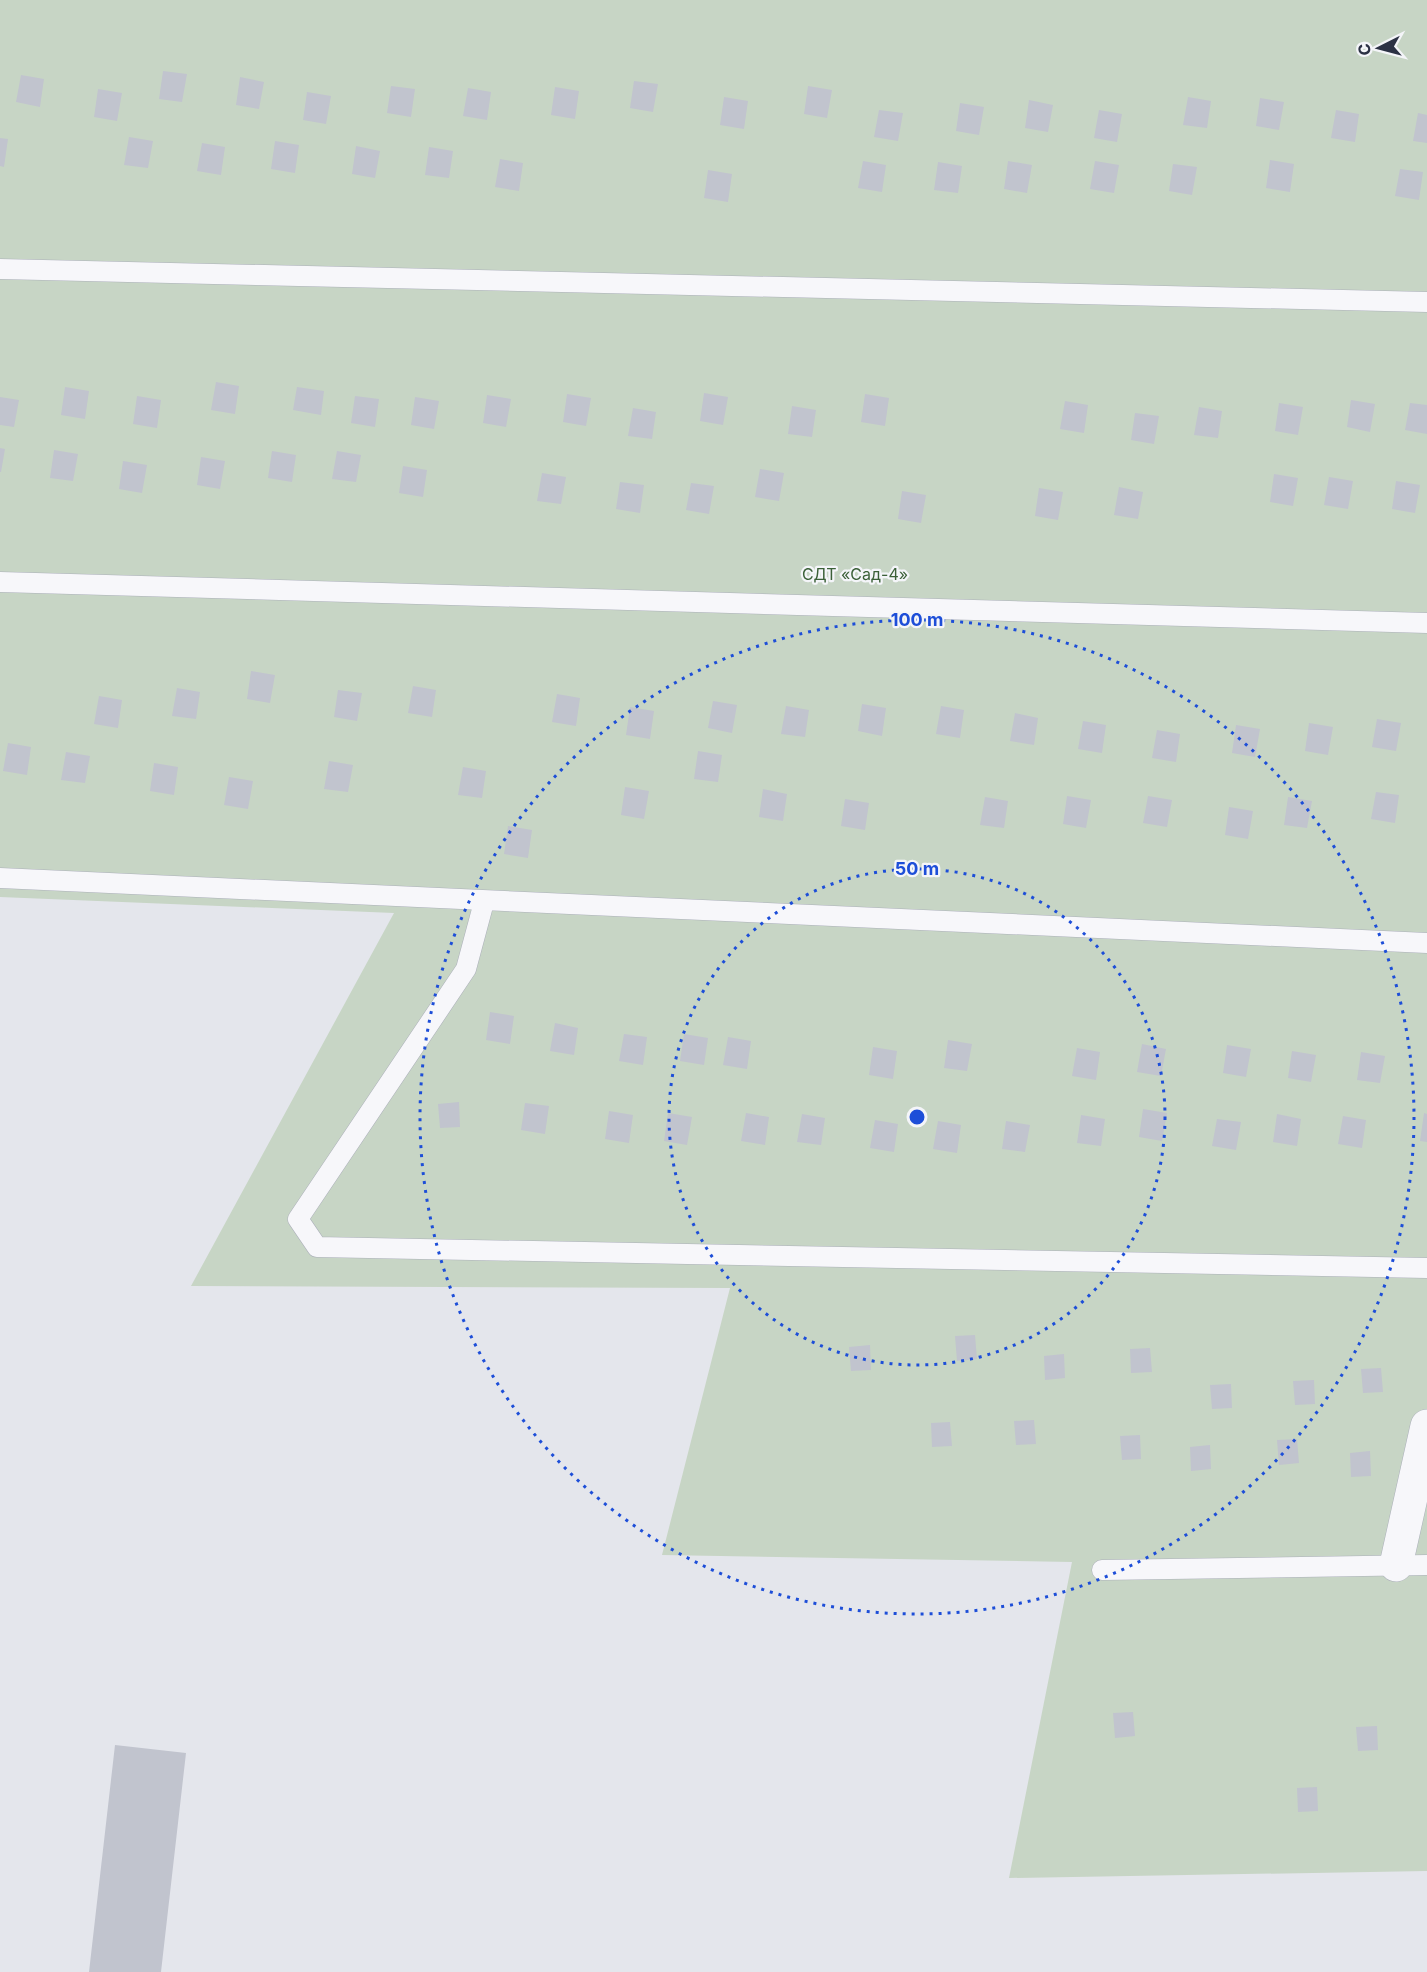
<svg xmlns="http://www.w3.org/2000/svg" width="1427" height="1972" viewBox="0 0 1427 1972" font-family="Inter,sans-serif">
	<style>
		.green { fill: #c7d5c5 }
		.building { fill: #c1c4ce }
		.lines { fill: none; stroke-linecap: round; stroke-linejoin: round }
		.service-casing { stroke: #acb0ba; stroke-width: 21 }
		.minor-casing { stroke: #acb0ba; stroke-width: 34 }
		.service { stroke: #f7f7fa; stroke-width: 20 }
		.minor { stroke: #f7f7fa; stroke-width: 33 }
		.ring { fill: none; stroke: #1d4ed8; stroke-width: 3; stroke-dasharray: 3 6 }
		.labels { text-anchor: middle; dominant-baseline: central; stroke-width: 4.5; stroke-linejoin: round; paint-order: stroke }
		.park-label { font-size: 16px; fill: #3b6038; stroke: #f4f5f9 }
		.centre { fill: #1d4ed8; stroke: #f4f5f9; stroke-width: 3 }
		.ring-label { font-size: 18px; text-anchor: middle; font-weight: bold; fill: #1d4ed8; stroke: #f4f5f9; stroke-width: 4.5; stroke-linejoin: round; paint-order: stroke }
	</style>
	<rect width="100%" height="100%" fill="#e4e6ec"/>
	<path class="green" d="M0 0H1427V1871L1009 1878 1072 1562 662 1555 730 1288 191 1286 394 913 0 897Z"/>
	<path class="building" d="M163 71 187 74 182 102 159 99Z
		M21 75 44 79 40 107 16 102Z
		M240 77 264 82 259 109 236 105Z
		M634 81 658 84 653 112 630 108Z
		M391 86 415 89 411 117 387 113Z
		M808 86 832 90 827 118 804 114Z
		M555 87 579 91 575 119 551 115Z
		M468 88 491 92 487 120 463 116Z
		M98 89 122 93 117 121 94 117Z
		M307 92 331 96 326 124 303 120Z
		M724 97 748 101 744 129 720 125Z
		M1188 97 1211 101 1207 128 1183 125Z
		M1260 98 1284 102 1279 130 1256 126Z
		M1029 100 1053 105 1048 132 1025 128Z
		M960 103 984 107 979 135 956 131Z
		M879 110 903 113 898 141 874 137Z
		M1099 110 1122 114 1117 142 1094 138Z
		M1336 110 1359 114 1355 142 1331 138Z
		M1418 113 1427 115V143L1413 141Z
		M129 137 153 141 148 168 124 165Z
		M0 138 8 139 4 167 0 166Z
		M275 141 299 145 295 173 271 169Z
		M202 143 225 147 221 175 197 171Z
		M356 146 380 151 375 178 352 174Z
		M429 147 453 151 449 178 425 175Z
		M500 159 523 163 519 191 495 187Z
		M1270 160 1294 164 1290 192 1266 188Z
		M863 161 886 165 882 192 858 188Z
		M1008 161 1032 165 1027 193 1004 189Z
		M1095 161 1119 165 1114 193 1090 189Z
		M938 162 962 166 958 193 934 190Z
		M1173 164 1197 167 1192 195 1169 191Z
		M1400 169 1423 172 1419 200 1395 196Z
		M708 170 732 174 728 202 704 198Z
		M216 382 239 386 235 414 211 410Z
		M65 387 89 391 85 419 61 415Z
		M297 387 324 391 321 415 293 410Z
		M704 393 728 397 723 425 700 421Z
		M567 394 591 398 586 426 563 422Z
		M865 394 889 398 885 426 861 422Z
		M487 395 511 399 506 427 483 423Z
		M137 396 161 400 157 428 133 424Z
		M355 396 379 399 375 427 351 423Z
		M0 397 19 400 14 427 0 425Z
		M415 397 439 401 434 429 411 425Z
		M1351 400 1375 404 1370 432 1347 427Z
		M1065 401 1088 405 1084 433 1060 429Z
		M1279 403 1303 407 1298 435 1275 431Z
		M1410 403 1427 405V434L1405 430Z
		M792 406 816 410 812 437 788 434Z
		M1199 407 1222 411 1218 438 1194 435Z
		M633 408 656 412 652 439 628 436Z
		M1135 413 1159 416 1154 444 1131 440Z
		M0 448 5 449 1 472H0Z
		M54 450 78 454 73 481 50 478Z
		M272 451 296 455 292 482 268 478Z
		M337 451 361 455 356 482 332 479Z
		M201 457 225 461 220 489 197 485Z
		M123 461 147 465 142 493 119 489Z
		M403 466 427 470 423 497 399 493Z
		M760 469 784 473 779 501 755 497Z
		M542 473 566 477 561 504 537 501Z
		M1274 474 1298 478 1293 506 1270 502Z
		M1329 477 1353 481 1348 509 1324 505Z
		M1396 481 1420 485 1415 513 1392 509Z
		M620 482 644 485 640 513 616 509Z
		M691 483 714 486 709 514 686 510Z
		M1119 487 1143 492 1138 519 1114 515Z
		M1039 488 1063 492 1058 520 1035 516Z
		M902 491 926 495 921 523 898 519Z
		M251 671 275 675 270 703 247 699Z
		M413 686 436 690 432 717 408 713Z
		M177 688 200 692 196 719 172 716Z
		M338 690 362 693 357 721 334 717Z
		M557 694 580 698 576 726 552 722Z
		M99 696 122 700 118 728 94 724Z
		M713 701 737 705 732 733 708 728Z
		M862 704 886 708 882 736 858 731Z
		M786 706 809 710 805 737 781 734Z
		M941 706 964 710 960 738 936 734Z
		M630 707 654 711 650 739 626 735Z
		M1015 713 1038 718 1034 745 1010 741Z
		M1377 719 1401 723 1396 751 1372 747Z
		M1083 721 1106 725 1102 753 1078 749Z
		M1309 723 1333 727 1328 755 1305 751Z
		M1236 725 1260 729 1255 757 1232 753Z
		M1157 730 1180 734 1176 762 1152 758Z
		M8 743 31 747 27 775 3 771Z
		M698 751 722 755 718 782 694 779Z
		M66 752 90 756 85 783 61 780Z
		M329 761 353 765 348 792 324 789Z
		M154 763 178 767 174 795 150 791Z
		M463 767 486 771 482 798 458 795Z
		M229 777 253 781 248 809 224 805Z
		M625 787 649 791 644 819 621 815Z
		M763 789 787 794 783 821 759 817Z
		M1376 792 1399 795 1395 823 1371 819Z
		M1067 796 1091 800 1086 828 1063 824Z
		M1148 796 1172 800 1167 827 1143 823Z
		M985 797 1008 801 1004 828 980 825Z
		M1288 797 1312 801 1307 828 1284 825Z
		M845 799 869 803 865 830 841 826Z
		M1229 807 1253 811 1248 839 1225 835Z
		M508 826 532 830 528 858 504 854Z
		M490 1012 514 1016 510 1044 486 1040Z
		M555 1023 578 1028 574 1055 550 1051Z
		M624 1034 647 1037 643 1065 619 1061Z
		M684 1034 708 1038 704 1065 680 1061Z
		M728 1037 751 1041 747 1069 723 1065Z
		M948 1040 972 1044 967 1071 944 1068Z
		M1142 1044 1166 1049 1161 1076 1137 1072Z
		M1227 1045 1251 1049 1246 1077 1223 1073Z
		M873 1047 897 1051 893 1079 869 1075Z
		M1077 1048 1100 1052 1096 1080 1072 1076Z
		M1292 1051 1316 1055 1311 1082 1288 1078Z
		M1361 1052 1385 1056 1380 1083 1357 1080Z
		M459 1102 460 1127 440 1128 438 1104Z
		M525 1103 549 1106 545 1134 521 1130Z
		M1143 1109 1167 1113 1162 1141 1139 1137Z
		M609 1111 633 1115 629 1143 605 1139Z
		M668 1113 692 1117 687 1145 664 1141Z
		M746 1113 769 1117 765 1145 741 1141Z
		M1424 1113 1427 1114V1142L1420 1141Z
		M802 1114 825 1118 821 1145 797 1142Z
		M1277 1114 1301 1119 1297 1146 1273 1142Z
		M1081 1115 1105 1119 1101 1146 1077 1143Z
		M1343 1116 1366 1120 1362 1148 1338 1144Z
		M1217 1119 1241 1122 1236 1150 1212 1146Z
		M875 1120 898 1124 894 1152 870 1148Z
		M938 1121 961 1125 957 1153 933 1149Z
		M1006 1121 1030 1125 1025 1152 1002 1149Z
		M975 1335 977 1359 957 1361 955 1336Z
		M870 1345 871 1370 851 1371 849 1347Z
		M1150 1348 1152 1372 1131 1373 1130 1349Z
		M1064 1354 1065 1378 1045 1380 1044 1356Z
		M1381 1368 1383 1392 1363 1393 1361 1369Z
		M1314 1380 1315 1404 1295 1405 1293 1381Z
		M1231 1384 1232 1408 1212 1409 1210 1385Z
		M1034 1420 1036 1444 1016 1445 1014 1421Z
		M950 1422 952 1446 932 1447 931 1423Z
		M1140 1435 1141 1459 1122 1460 1120 1436Z
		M1297 1439 1299 1463 1279 1465 1277 1440Z
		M1210 1445 1211 1469 1191 1471 1190 1447Z
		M1370 1451 1371 1476 1351 1477 1350 1453Z
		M1133 1712 1135 1736 1115 1738 1113 1713Z
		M1377 1726 1378 1750 1358 1751 1356 1727Z
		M115 1745 186 1753 161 1972H89Z
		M1317 1787 1318 1811 1298 1812 1297 1788Z"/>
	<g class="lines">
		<g class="service-casing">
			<path id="service" d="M0 269 1427 302
				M0 582 1427 623
				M0 878 1427 943
				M484 902 466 969 298 1219 317 1247 1427 1268
				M1102 1570 1427 1565"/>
		</g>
		<g class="minor-casing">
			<path id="minor" d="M1396 1565 1427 1426"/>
		</g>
		<use href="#service" class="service"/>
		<use href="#minor" class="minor"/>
	</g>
	<g class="ring">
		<circle cx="917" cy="1117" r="248"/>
		<circle cx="917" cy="1117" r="497"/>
	</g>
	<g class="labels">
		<g class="park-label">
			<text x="855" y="574">СДТ «Сад-4»</text>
		</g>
	</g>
	<circle cx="917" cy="1117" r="9" class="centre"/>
	<g class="ring-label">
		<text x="917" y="626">100 m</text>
		<text x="917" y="875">50 m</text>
	</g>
	<g transform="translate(1379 48) rotate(264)" stroke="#f4f5f9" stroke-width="4.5" paint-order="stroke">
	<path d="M0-4.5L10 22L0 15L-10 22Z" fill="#2b3144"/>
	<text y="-9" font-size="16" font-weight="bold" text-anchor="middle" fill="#2b3144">С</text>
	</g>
</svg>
